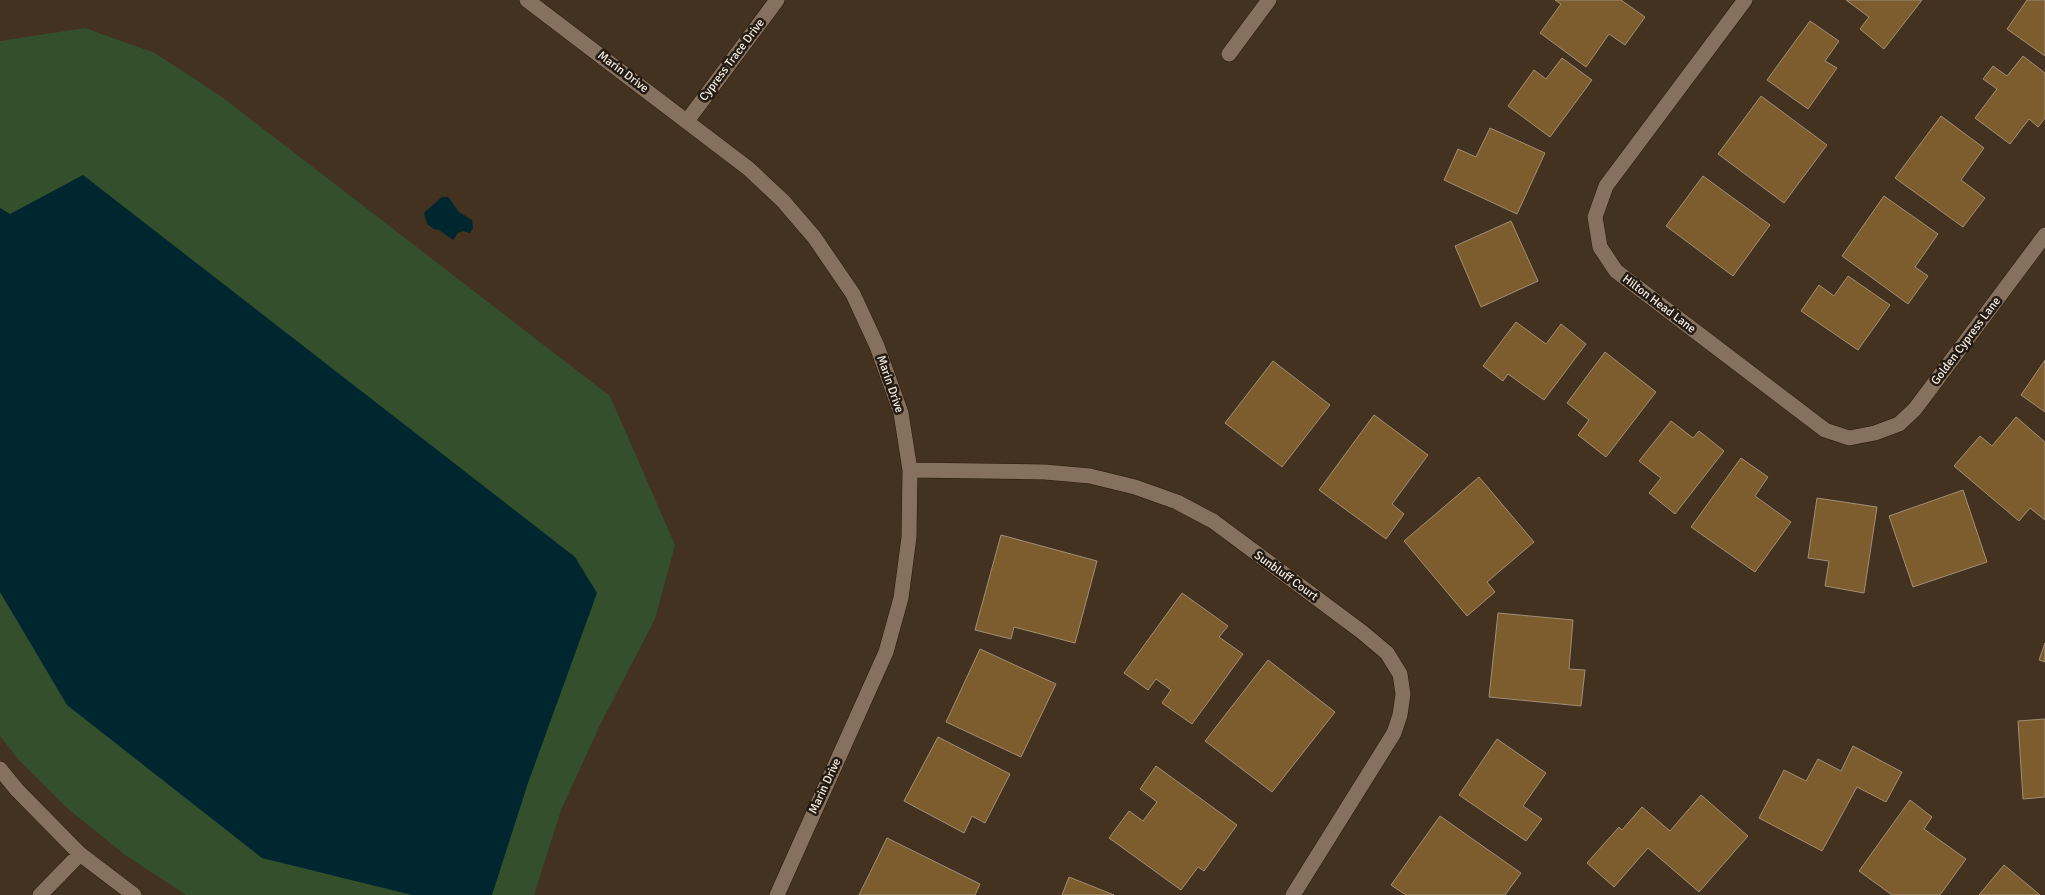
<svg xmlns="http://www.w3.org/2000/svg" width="2045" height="895" viewBox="0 0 2045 895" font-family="Signika,sans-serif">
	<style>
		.green { fill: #344f2b }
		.water { fill: #002730 }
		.building { fill: #7d5d2e; stroke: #a08e77 }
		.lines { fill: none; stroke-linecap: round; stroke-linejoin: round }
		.minor-casing { stroke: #291907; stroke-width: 16 }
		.minor { stroke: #85715d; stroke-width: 15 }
		.labels { text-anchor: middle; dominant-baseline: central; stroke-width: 5; stroke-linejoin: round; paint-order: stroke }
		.street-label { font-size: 12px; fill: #f6ebdf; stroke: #231b13 }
	</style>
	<rect width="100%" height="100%" fill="#43321f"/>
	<path class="green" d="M85 28 155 53 222 97 610 396 675 545 655 619 601 723 561 810 534 895H186L124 854 67 808 18 759 0 736V41Z"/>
	<path class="water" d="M83 175 575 557 597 593 528 783 492 895H412L262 858 67 705 0 592V208L10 214Z
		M442 197H448L459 212 472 220 473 228 470 233 463 231 458 233 453 240 439 230 434 229 427 224 424 213Z"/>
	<path class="building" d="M1555 0H1621L1645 17 1625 45 1609 34 1586 67 1540 33 1561 4Z
		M1846 0H1922L1884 49 1860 29 1869 17Z
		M2027 0H2045V56L2007 29Z
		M1810 21 1839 41 1825 61 1837 68 1808 109 1767 80Z
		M2023 56 2045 73V118L2038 127 2029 119 2010 144 1975 118 1997 89 1983 79 1993 66 2007 76Z
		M1562 58 1592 80 1550 137 1508 106 1534 70 1546 79Z
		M1761 96 1827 145 1784 203 1718 154Z
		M1941 116 1984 148 1961 180 1985 198 1963 227 1895 178Z
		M1490 128 1545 153 1517 214 1444 180 1458 149 1476 157Z
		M1703 176 1770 225 1733 276 1666 226Z
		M1884 196 1938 234 1915 267 1928 276 1908 304 1842 256Z
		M1511 221 1538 281 1481 307 1455 246Z
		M1848 276 1890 305 1858 350 1801 311 1819 285 1834 296Z
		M1516 322 1546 344 1561 324 1586 344 1544 400 1508 374 1503 381 1483 366Z
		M1605 352 1656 392 1606 457 1578 435 1589 420 1567 403Z
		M2045 360V412L2021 395Z
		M1273 361 1330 405 1282 467 1225 423Z
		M1374 415 1428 455 1392 504 1404 514 1386 539 1319 490Z
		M2016 417 2045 442V520L2030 508 2019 521 1954 466 1980 436 1992 446Z
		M1671 421 1693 438 1699 431 1724 451 1675 514 1649 493 1661 478 1639 461Z
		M1741 458 1768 477 1755 496 1791 522 1755 572 1691 527Z
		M1479 477 1534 542 1487 582 1495 592 1467 616 1404 541Z
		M1963 490 1987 562 1913 587 1889 516Z
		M1817 498 1877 507 1864 593 1825 586 1829 561 1808 558Z
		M1001 535 1097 561 1075 643 1014 627 1011 639 975 630Z
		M1182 593 1228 626 1219 637 1243 654 1192 724 1162 703 1171 690 1156 679 1148 690 1124 673Z
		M1498 613 1573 620 1569 669 1585 670 1581 706 1489 697Z
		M2045 643V662L2039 660Z
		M980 649 1056 684 1021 757 946 722Z
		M1268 660 1335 712 1272 792 1205 741Z
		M2045 719V797L2023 799 2018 721Z
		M938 737 1010 774 985 823 972 816 964 833 904 801Z
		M1497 739 1546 773 1523 806 1542 819 1526 841 1459 795Z
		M1853 746 1902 772 1886 802 1857 787 1822 851 1759 818 1784 770 1806 781 1818 759 1841 771Z
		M1156 766 1237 825 1204 871 1198 867 1181 890 1109 838 1129 811 1143 821 1157 802 1140 789Z
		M1701 795 1748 836 1699 892 1648 848 1614 887 1587 863 1619 827 1622 830 1642 807 1670 831Z
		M1910 800 1932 817 1924 829 1966 859 1940 895H1892L1859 871Z
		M1440 816 1521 873 1505 895H1406L1391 885Z
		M887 838 980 884 975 895H859Z
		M2004 865 2040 895H1979Z
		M1069 877 1114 895H1062Z"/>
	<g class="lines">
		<g class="minor-casing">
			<path id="minor" d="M527 0 749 169 783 201 814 237 853 294 877 346 901 413 910 470 909 537 901 598 886 652 777 895
				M1745 0 1606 186 1595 217 1600 247 1616 271 1825 430 1849 438 1875 433 1899 424 1915 409 2045 235
				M1229 54 1269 0
				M687 121 777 0
				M910 470 1045 472 1090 476 1135 487 1177 502 1213 521 1362 632 1387 653 1400 674 1403 694 1400 715 1394 733 1293 895
				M0 769 17 790 80 854 134 895
				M40 895 80 854"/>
		</g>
		<use href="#minor" class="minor"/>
	</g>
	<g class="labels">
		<g class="street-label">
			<text transform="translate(732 60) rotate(-53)">Cypress Trace Drive</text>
			<text transform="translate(623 72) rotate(37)">Marin Drive</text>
			<text transform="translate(1659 304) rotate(37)">Hilton Head Lane</text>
			<text transform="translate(1966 341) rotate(-53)">Golden Cypress Lane</text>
			<text transform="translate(890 384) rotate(71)">Marin Drive</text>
			<text transform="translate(1286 576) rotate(36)">Sunbluff Court</text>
			<text transform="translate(825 786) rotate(-65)">Marin Drive</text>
		</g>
	</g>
</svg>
